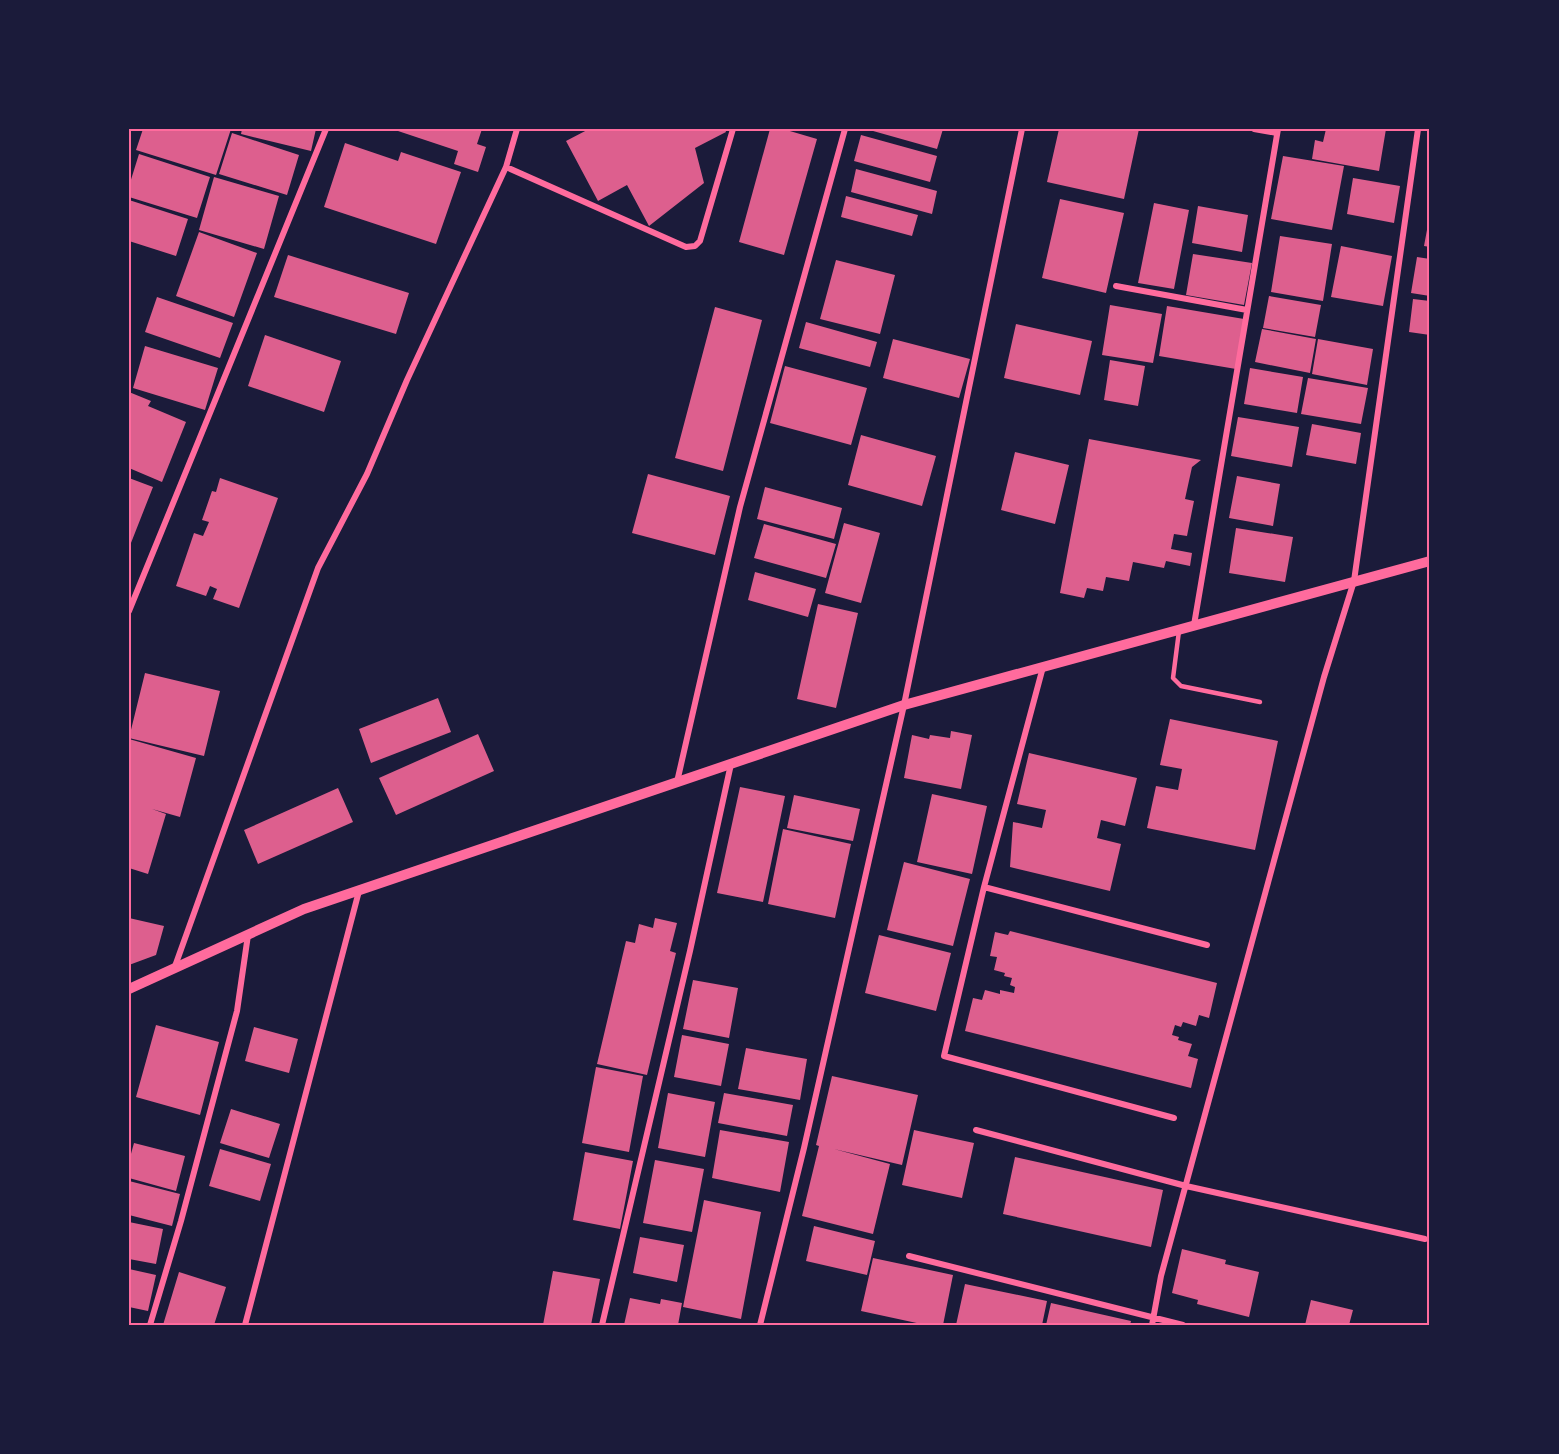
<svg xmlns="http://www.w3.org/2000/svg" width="1559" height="1454" viewBox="0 0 1559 1454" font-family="Roboto,sans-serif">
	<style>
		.building { fill: #dd5f8e }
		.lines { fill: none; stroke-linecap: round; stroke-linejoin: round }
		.service { stroke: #ff6b9d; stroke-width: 4.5 }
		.minor { stroke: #ff6b9d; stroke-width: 6 }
		.tertiary { stroke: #ff6b9d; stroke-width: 10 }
		.neatline { fill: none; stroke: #ff6b9d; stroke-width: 2 }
	</style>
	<rect width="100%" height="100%" fill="#1b1b3a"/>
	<path class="building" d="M143 129H231L216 175 136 150Z
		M242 129H316L311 151 241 134Z
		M392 129H482L477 144 486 147 478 172 454 164 458 151Z
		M589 129H725L726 132 695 148 704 183 649 226 627 185 598 201 566 141Z
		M770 129H783L817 139 784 255 739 242Z
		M866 129H943L937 149Z
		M1059 129H1139L1124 199 1047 182Z
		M1326 129H1386L1379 171 1312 159 1315 140 1323 142Z
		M232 133 299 155 287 195 219 174Z
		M861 135 937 156 930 182 854 161Z
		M345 143 398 161 401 152 461 172 436 244 324 207Z
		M139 154 210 177 197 218 129 197V186Z
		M1283 156 1344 166 1332 230 1271 219Z
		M856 169 937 191 932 214 851 192Z
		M214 177 279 196 264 249 199 230Z
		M1353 178 1400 186 1394 223 1347 214Z
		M846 196 918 215 912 236 841 217Z
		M1060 199 1124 213 1106 293 1042 278Z
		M129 200 188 219 176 256 129 241Z
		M1154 203 1189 210 1174 289 1138 283Z
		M1198 206 1248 215 1242 252 1192 243Z
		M1429 219H1430V247L1424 246Z
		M199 232 257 253 234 317 176 296Z
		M1280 236 1332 244 1323 301 1271 292Z
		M1341 246 1392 256 1383 306 1331 297Z
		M1193 254 1252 263 1244 305 1186 295Z
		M288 255 409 293 396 334 274 297Z
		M1417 257 1430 259V296L1411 293Z
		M836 260 895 275 880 334 820 319Z
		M1269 296 1321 305 1315 337 1263 328Z
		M157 297 233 323 220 358 145 332Z
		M1413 299 1430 301V335L1409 332Z
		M1110 305 1162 314 1153 363 1102 355Z
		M1167 306 1244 319 1236 369 1159 356Z
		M715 307 762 320 723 471 675 458Z
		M806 322 877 342 870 367 799 348Z
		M1016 324 1092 341 1080 395 1004 378Z
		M1262 329 1316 339 1310 373 1255 362Z
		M265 335 341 361 324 412 248 386Z
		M893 339 970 359 959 398 883 378Z
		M1318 339 1373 349 1367 385 1312 374Z
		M145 346 218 368 205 410 133 388Z
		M1110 360 1145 366 1138 406 1104 400Z
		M785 366 867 388 851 445 770 423Z
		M1250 368 1303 377 1297 413 1244 404Z
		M1308 378 1368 388 1361 424 1301 414Z
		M129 392 151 401 148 406 186 422 162 482 129 468Z
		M1238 417 1299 427 1292 467 1231 456Z
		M1312 424 1361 433 1356 464 1306 455Z
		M861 435 936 456 922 506 848 485Z
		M1089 439 1201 460 1192 467 1185 499 1194 501 1187 536 1174 534 1171 549 1192 553 1190 566 1166 561 1164 568 1133 562 1129 581 1106 577 1103 591 1087 588 1084 598 1060 593Z
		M1015 452 1069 465 1055 524 1001 510Z
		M648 474 730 496 715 555 632 533Z
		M1237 476 1280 484 1273 526 1229 518Z
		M129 478 153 487 129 548Z
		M220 478 278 498 239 608 213 599 217 589 210 586 206 596 176 586 194 533 203 536 209 522 202 520 212 491 216 492Z
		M765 487 842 508 834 539 757 519Z
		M844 523 880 533 861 603 825 593Z
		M764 524 836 544 826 578 754 558Z
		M1236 528 1293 537 1285 582 1229 573Z
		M755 572 816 589 808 617 748 600Z
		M818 604 858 613 836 708 797 699Z
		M145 673 220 691 204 756 129 738Z
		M438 698 451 732 371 763 359 729Z
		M1170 719 1278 741 1255 850 1147 828 1156 786 1178 790 1182 769 1160 765Z
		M951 731 972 735 961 789 904 778 912 735 929 739 930 735 950 738Z
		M478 734 494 771 396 815 379 778Z
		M129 739 196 758 180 817 152 809 166 814 148 874 129 868Z
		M1029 753 1137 778 1125 826 1101 820 1097 838 1121 844 1110 891 1010 867 1013 822 1042 828 1046 810 1017 804Z
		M740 787 785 796 763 902 717 893Z
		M338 788 353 822 258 864 244 830Z
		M932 794 987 806 972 874 917 862Z
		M794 795 860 809 853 841 787 828Z
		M783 829 851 844 835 918 768 904Z
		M904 862 970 879 953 946 887 930Z
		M129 918 164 926 156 955 129 965Z
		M655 918 677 923 670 951 676 953 647 1075 597 1064 626 941 635 943 639 924 653 928Z
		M1010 931 1217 983 1209 1018 1199 1015 1196 1026 1183 1022 1181 1027 1175 1025 1172 1035 1179 1037 1178 1040 1192 1044 1188 1056 1198 1059 1191 1088 965 1031 973 998 982 1000 985 990 1000 994V990L1014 993 1015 987 1010 985 1012 978 1004 976 1005 973 994 970 997 957 990 956 995 932 1008 935Z
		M879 935 951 953 936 1011 865 993Z
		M693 980 738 988 729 1038 683 1029Z
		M156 1025 219 1042 200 1115 136 1097Z
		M254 1027 298 1039 289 1073 245 1061Z
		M682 1035 729 1044 721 1086 674 1077Z
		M746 1048 807 1059 800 1100 738 1089Z
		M596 1067 643 1076 629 1152 582 1143Z
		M832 1076 918 1095 902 1165 834 1149 890 1164 873 1234 802 1216 819 1146 816 1145Z
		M668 1093 715 1102 705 1157 658 1148Z
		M724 1093 793 1105 787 1136 718 1123Z
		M231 1109 280 1124 269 1158 220 1143Z
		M720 1130 789 1142 780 1192 712 1178Z
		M914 1130 974 1143 962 1198 902 1185Z
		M134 1143 185 1156 176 1191 129 1178V1161Z
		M220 1149 271 1164 260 1201 209 1186Z
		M585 1152 633 1161 620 1229 573 1220Z
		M1015 1157 1163 1190 1151 1247 1003 1214Z
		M655 1160 704 1169 692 1232 643 1223Z
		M129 1181 180 1194 172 1226 129 1215Z
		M704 1200 761 1212 741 1319 683 1307Z
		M129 1222 163 1229 156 1264 129 1259Z
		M814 1226 875 1241 867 1275 806 1261Z
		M640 1237 684 1245 677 1282 633 1273Z
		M1182 1249 1226 1260 1225 1264 1259 1272 1249 1317 1197 1304 1198 1300 1172 1293Z
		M873 1258 953 1275 943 1325H926L861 1311Z
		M129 1269 156 1275 148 1311 129 1307Z
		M553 1271 600 1279 591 1325H543Z
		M179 1272 226 1287 214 1325H163Z
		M965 1284 1047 1301 1042 1325H956Z
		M630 1298 660 1304 661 1299 682 1303 678 1325H624Z
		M1311 1300 1353 1310 1349 1325H1305Z
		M1051 1303 1131 1321 1130 1325H1046Z"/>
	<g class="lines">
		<path class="service" d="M1179 631 1173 678 1181 686 1260 702"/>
		<path class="minor" d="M1254 129 1277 133
			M506 167 686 247 695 246 700 241 733 129
			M1116 286 1247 310
			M129 611 326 129
			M1194 625 1278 129
			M1043 667 984 887 1207 945
			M677 782 740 507 845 129
			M984 887 944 1056 1174 1118
			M174 969 318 568 367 474 407 380 506 167 517 129
			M976 1130 1186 1186 1425 1239
			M909 1256 1183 1325
			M150 1325 181 1221 237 1011 248 935
			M245 1325 359 891
			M602 1325 690 951 731 764
			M760 1325 804 1148 904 705 1022 129
			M1152 1325 1161 1276 1324 677 1354 581 1418 129"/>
		<path class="tertiary" d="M129 989 304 909 904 705 1430 561"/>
	</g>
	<rect width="1559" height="1454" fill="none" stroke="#1b1b3a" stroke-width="261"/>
	<rect x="130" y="130" width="1298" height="1194" class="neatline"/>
</svg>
